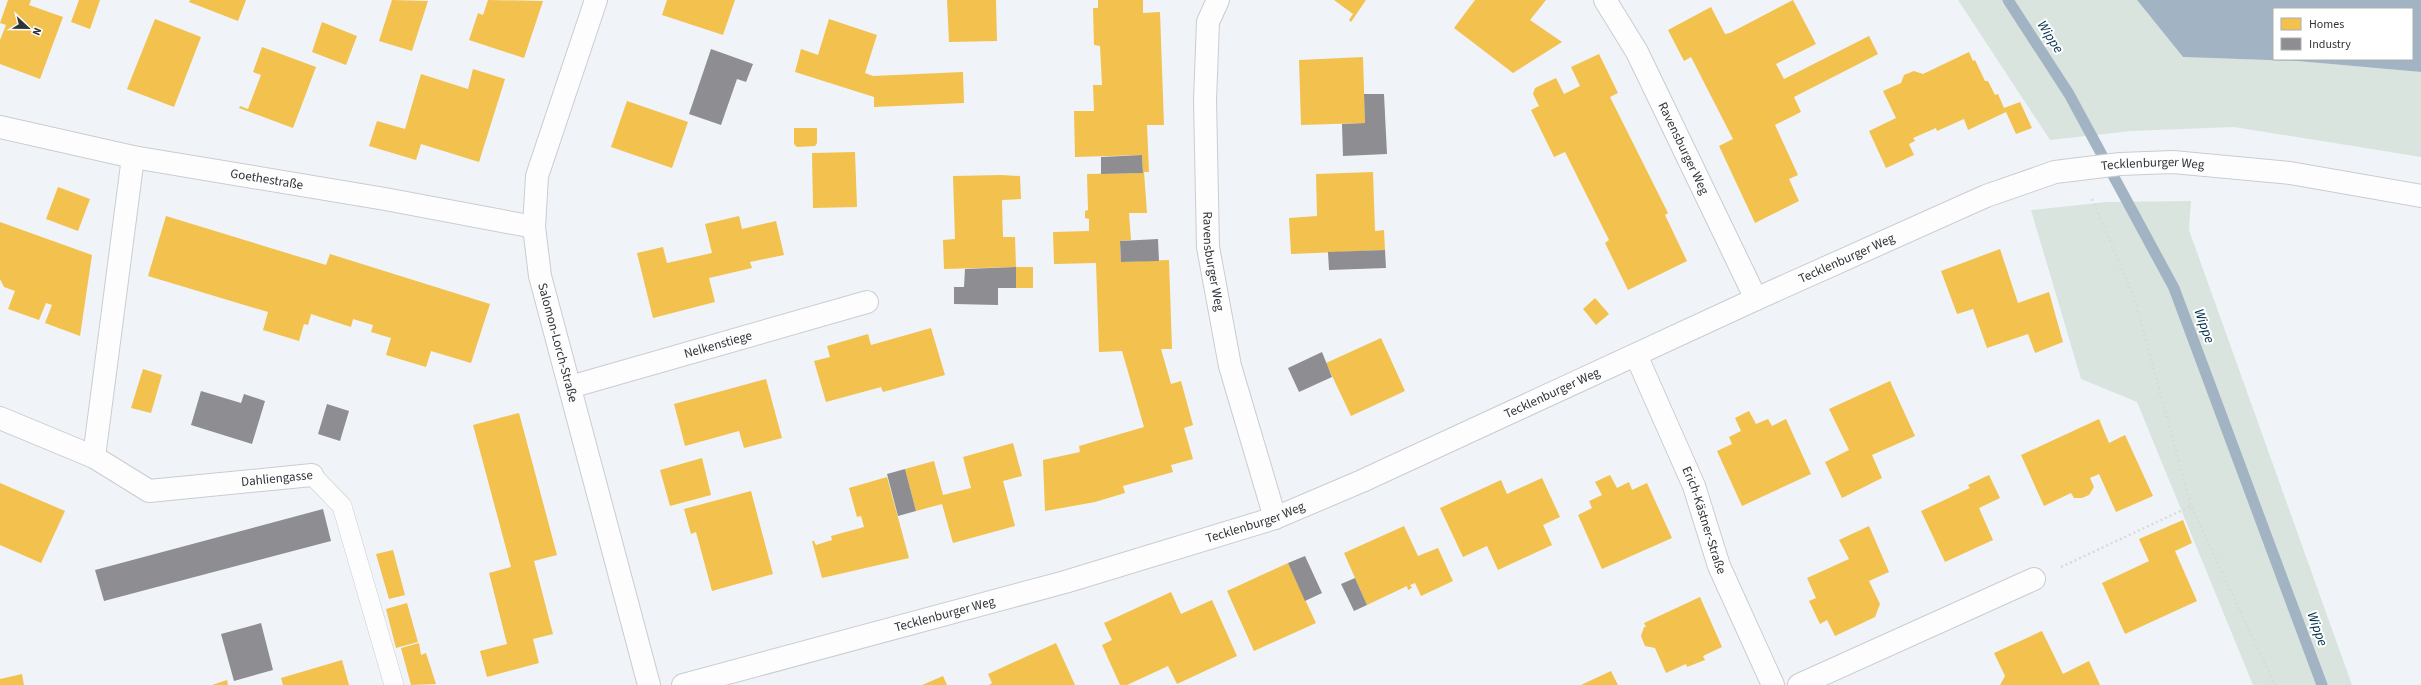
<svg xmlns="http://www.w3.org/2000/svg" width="2421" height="685" viewBox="0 0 2421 685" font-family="'Source Sans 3',sans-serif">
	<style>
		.green { fill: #d9e4de }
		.water { fill: #a2b4c3; fill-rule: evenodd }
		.homes { fill: #f2c14e }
		.industry { fill: #8d8d92 }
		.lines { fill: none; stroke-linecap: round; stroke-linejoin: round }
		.stream { stroke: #a2b4c3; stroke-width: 11 }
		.service-casing { stroke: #caccd0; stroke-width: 20 }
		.minor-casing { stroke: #caccd0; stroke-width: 24 }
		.path { stroke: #d9dadb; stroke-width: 2.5; stroke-dasharray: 2 3; stroke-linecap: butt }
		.service { stroke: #fdfdfe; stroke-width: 19 }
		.minor { stroke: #fdfdfe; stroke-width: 22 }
		.labels { text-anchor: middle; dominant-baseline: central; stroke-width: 4; stroke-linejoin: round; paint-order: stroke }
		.street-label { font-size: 13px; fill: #303437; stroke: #fff }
		.water-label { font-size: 14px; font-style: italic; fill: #00314c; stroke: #fff }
	</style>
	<rect width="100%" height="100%" fill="#f0f4f8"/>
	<path class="green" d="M1958 0H2137L2183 57 2297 61 2421 72V157L2234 127 2131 131 2050 140Z
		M2191 201 2189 230 2352 685H2253L2137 402 2081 379 2031 210 2107 202Z"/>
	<path class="water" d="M2137 0H2421V72L2297 61 2183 57ZM2274 9H2412V59H2274Z"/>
	<path class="homes" d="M8 0H31L29 5 63 17 40 79 0 64V40L6 25 0 23Z
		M79 0H100L90 29 71 22Z
		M190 0H246L238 21 189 2Z
		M392 0 428 1 412 51 379 41Z
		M488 0 543 1 524 58 469 40 478 13 483 15Z
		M667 0H735L723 35 662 15Z
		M947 0H996L997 41 949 42Z
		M1098 0H1143V13L1160 12 1164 125H1147L1149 172H1144L1147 213H1129L1131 240 1120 241 1121 262 1169 260 1172 349H1161L1171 384 1181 381 1193 425 1184 428 1193 459 1171 465 1173 472 1123 486 1125 493 1095 502 1045 511 1043 460 1080 452 1079 446 1144 427 1122 351 1099 352 1096 263 1054 264 1053 232 1089 231V219L1085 218V211L1088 210 1087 174 1143 173 1142 155 1075 157 1074 111H1094L1093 85H1102L1100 46 1094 45 1093 8H1098Z
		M1334 0H1366L1351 22 1349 20 1353 14Z
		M1475 0H1546L1530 20 1562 42 1513 73 1454 28Z
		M1793 0 1816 44 1776 64 1784 79 1869 36 1878 54 1794 97 1801 112 1775 125 1798 175 1789 179 1799 201 1755 223 1719 146 1733 139 1691 57 1684 61 1668 30 1711 7 1725 34 1730 33Z
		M155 19 201 37 174 107 127 89Z
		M829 19 877 35 865 73 873 76 963 72 964 103 874 107V97L795 72 801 49 818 55Z
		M322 22 357 36 346 65 312 52Z
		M262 47 316 67 293 128 239 108 240 106 248 109 261 75 253 72Z
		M1969 52 1973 61 1975 60 1985 81H1988L1995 95 1998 94 2004 108 2020 102 2032 128 2016 134 2006 112 1968 130 1964 119 1937 131 1936 128 1913 138 1915 141 1909 144 1914 155 1886 168 1869 131 1896 118 1883 91 1901 83 1904 75 1914 71 1923 74Z
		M1599 54 1618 93 1610 97 1668 213 1665 215 1687 261 1628 290 1605 243 1609 240 1565 152 1554 157 1531 110 1539 106 1533 94 1535 88 1556 78 1564 94 1580 86 1571 67Z
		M1363 57 1365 123 1301 125 1299 60Z
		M473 69 505 79 479 162 421 144 416 160 369 146 377 121 405 129 421 74 468 89Z
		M627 101 688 122 672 168 611 147Z
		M794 128H817V143L815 146 797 147 794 144Z
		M855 152 857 207 813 208 812 153Z
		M1373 172 1375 231 1384 230 1385 250 1291 254 1289 218 1317 216 1316 174Z
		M1001 175 1020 176 1021 199 1002 200 1003 237H1015L1016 267 944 269 943 240 955 239 953 176Z
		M58 187 90 199 78 231 46 219Z
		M166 216 326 265 330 254 490 304 471 363 431 351 426 367 386 355 391 338 371 332 373 325 353 319 351 327 311 314 308 325 304 324 299 341 263 330 268 312 148 276Z
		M739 216 742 229 776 221 784 255 750 262 752 268 709 278 715 302 653 318 637 253 663 247 667 263 712 253 705 224Z
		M0 222 92 255 80 336 45 323 52 305 46 303 39 320 8 309 15 291 4 287 0 279Z
		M2000 249 2018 303 2049 292 2063 342 2035 353 2028 334 1987 348 1973 309 1957 314 1941 271Z
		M1016 267H1033V288H1016Z
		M1595 298 1609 314 1596 325 1583 309Z
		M931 328 945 375 883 392 881 387 826 402 814 361 830 357 827 346 868 334 871 345Z
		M1381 338 1405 391 1351 416 1326 363Z
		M143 369 162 375 151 413 131 408Z
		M766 379 782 438 744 448 739 431 685 446 674 404Z
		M1890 381 1915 436 1872 455 1882 478 1842 498 1825 462 1849 450 1829 409Z
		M1749 411 1756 424 1768 419 1772 426 1786 419 1811 474 1742 506 1717 451 1732 444 1729 437 1741 431 1735 418Z
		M519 413 557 555 534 561 553 634 533 639 539 663 487 677 480 651 507 644 489 573 511 567 473 425Z
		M2099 419 2109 443 2125 435 2153 496 2116 512 2099 474 2090 478 2094 487 2089 495 2082 498H2074L2071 493 2044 506 2021 455Z
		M1013 443 1022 476 1003 481 1015 526 953 543 942 504 916 511 905 469 934 461 943 495 971 488 963 457Z
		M702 458 711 495 670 506 660 470Z
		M1610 475 1617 488 1629 482 1632 490 1647 483 1672 538 1602 569 1578 515 1592 508 1589 501 1602 495 1595 482Z
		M1989 475 2000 498 1979 508 1993 540 1945 562 1921 511 1970 488 1968 485Z
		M887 477 909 558 822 578 812 541H814L816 545 832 540 831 536 864 527 861 516 857 517 849 488Z
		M1542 478 1560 517 1543 525 1552 545 1498 570 1487 546 1463 557 1440 508 1501 480 1507 494Z
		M0 483 65 511 41 563 0 545Z
		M751 491 773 574 712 591 696 532 691 534 684 509Z
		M2183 520 2192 543 2175 551 2197 601 2125 634 2102 583 2149 561 2139 539Z
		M1404 526 1418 556 1438 548 1453 581 1421 596 1415 583 1410 585 1412 588 1408 590 1407 586 1367 605 1344 553Z
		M1869 526 1889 572 1869 581 1880 604 1875 617 1835 636 1827 620 1820 624 1809 601 1816 598 1807 578 1849 559 1839 540Z
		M393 550 405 595 389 599 376 554Z
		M1288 563 1316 623 1254 651 1227 591Z
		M1171 592 1181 614 1212 600 1237 656 1177 684 1168 666 1127 685H1120L1102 645 1112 640 1104 623Z
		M1700 597 1722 647 1703 656 1705 660 1687 667 1686 664 1666 673 1655 648 1645 646 1641 636 1644 627H1646L1644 623Z
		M407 603 418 642 396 648 386 609Z
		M2042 631 2063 674 2089 661 2100 685H2000L2005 676 1994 653Z
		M419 643 421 655 426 653 436 684 411 685 401 648Z
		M1056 643 1075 685H989L992 683 988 674Z
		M342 660 349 685H283L281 678Z
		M1611 671 1618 685H1581Z
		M22 674 24 685H0V679Z
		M943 676 947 685H922Z
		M227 680 228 685H212Z"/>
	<path class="industry" d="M711 49 753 64 746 82 737 79 721 125 689 114Z
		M1364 94H1384L1387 154 1343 156 1342 124 1365 123Z
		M1142 155 1143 173 1101 174V157Z
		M1158 239 1159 261 1121 262 1120 241Z
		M1385 250 1386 268 1329 270 1328 252Z
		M1016 267V288H998V305L954 304V287H964L965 269Z
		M1322 352 1332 377 1299 392 1288 368Z
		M201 391 241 403 244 394 265 401 252 444 191 425Z
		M327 404 349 411 340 441 318 434Z
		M905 469 916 511 898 516 887 474Z
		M323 509 331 541 104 601 95 570Z
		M1305 556 1322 593 1305 601 1288 563Z
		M1355 578 1367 605 1354 611 1341 584Z
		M261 623 273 670 234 681 221 634Z"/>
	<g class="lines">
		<path class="stream" d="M2008 0 2069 94 2174 288 2322 685"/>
		<g class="service-casing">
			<path id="service" d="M312 475 342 506 394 685"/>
		</g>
		<g class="minor-casing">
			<g id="minor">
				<path id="s1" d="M596 0 537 176 534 227 540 276 649 685"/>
				<path id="s2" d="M1218 0 1208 22 1205 100 1208 247 1230 366 1275 518"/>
				<path id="s3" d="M1605 0 1637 52 1756 299"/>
				<path id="s4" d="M0 127 133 157 385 199 534 227"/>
				<path id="s5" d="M1636 355 1694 486 1719 566 1773 685"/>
				<path id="s6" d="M570 387 867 302"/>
				<path id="s7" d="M0 418 94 457 149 491 312 475"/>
				<path d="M94 457 133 157"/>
				<path id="s8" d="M683 685 1065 582 1275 518 1362 481 1756 299 1986 196 2055 172 2120 164 2173 162 2290 173 2421 196"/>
				<path d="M1799 685 2034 579"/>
			</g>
		</g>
		<path class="path" d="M2092 199 2134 297 2191 506 2275 685
			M2061 567 2191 506"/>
		<use href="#service" class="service"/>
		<use href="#minor" class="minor"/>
	</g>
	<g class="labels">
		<g class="street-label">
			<text stroke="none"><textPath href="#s3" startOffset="168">Ravensburger Weg</textPath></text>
			<text stroke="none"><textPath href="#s8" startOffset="1567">Tecklenburger Weg</textPath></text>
			<text stroke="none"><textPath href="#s4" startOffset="272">Goethestraße</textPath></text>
			<text stroke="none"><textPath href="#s8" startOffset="1243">Tecklenburger Weg</textPath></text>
			<text stroke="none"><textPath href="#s2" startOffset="264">Ravensburger Weg</textPath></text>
			<text stroke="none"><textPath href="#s1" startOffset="355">Salomon-Lorch-Straße</textPath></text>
			<text stroke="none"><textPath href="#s6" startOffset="154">Nelkenstiege</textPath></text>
			<text stroke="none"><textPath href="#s8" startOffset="919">Tecklenburger Weg</textPath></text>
			<text stroke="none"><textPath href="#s7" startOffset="295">Dahliengasse</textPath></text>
			<text stroke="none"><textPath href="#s5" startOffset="179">Erich-Kästner-Straße</textPath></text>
			<text stroke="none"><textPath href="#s8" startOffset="595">Tecklenburger Weg</textPath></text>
			<text stroke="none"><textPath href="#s8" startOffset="271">Tecklenburger Weg</textPath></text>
		</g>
		<g class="water-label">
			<text transform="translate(2050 37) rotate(57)">Wippe</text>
			<text transform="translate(2204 326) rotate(70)">Wippe</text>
			<text transform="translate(2317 629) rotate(70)">Wippe</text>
		</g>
	</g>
	<rect x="2273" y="8" width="140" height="52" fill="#ffffff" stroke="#acaeaf"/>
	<rect x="2281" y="18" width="20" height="12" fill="#f2c14e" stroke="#acaeaf"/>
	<text x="2309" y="28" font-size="12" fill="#303437">Homes</text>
	<rect x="2281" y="38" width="20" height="12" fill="#8d8d92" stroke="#acaeaf"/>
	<text x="2309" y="48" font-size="12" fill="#303437">Industry</text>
	<g transform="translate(28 28) rotate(112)" stroke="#ffffff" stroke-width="3" paint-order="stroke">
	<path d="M0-3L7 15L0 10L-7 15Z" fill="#303437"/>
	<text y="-6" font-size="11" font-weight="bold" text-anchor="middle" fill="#303437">N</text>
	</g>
</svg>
